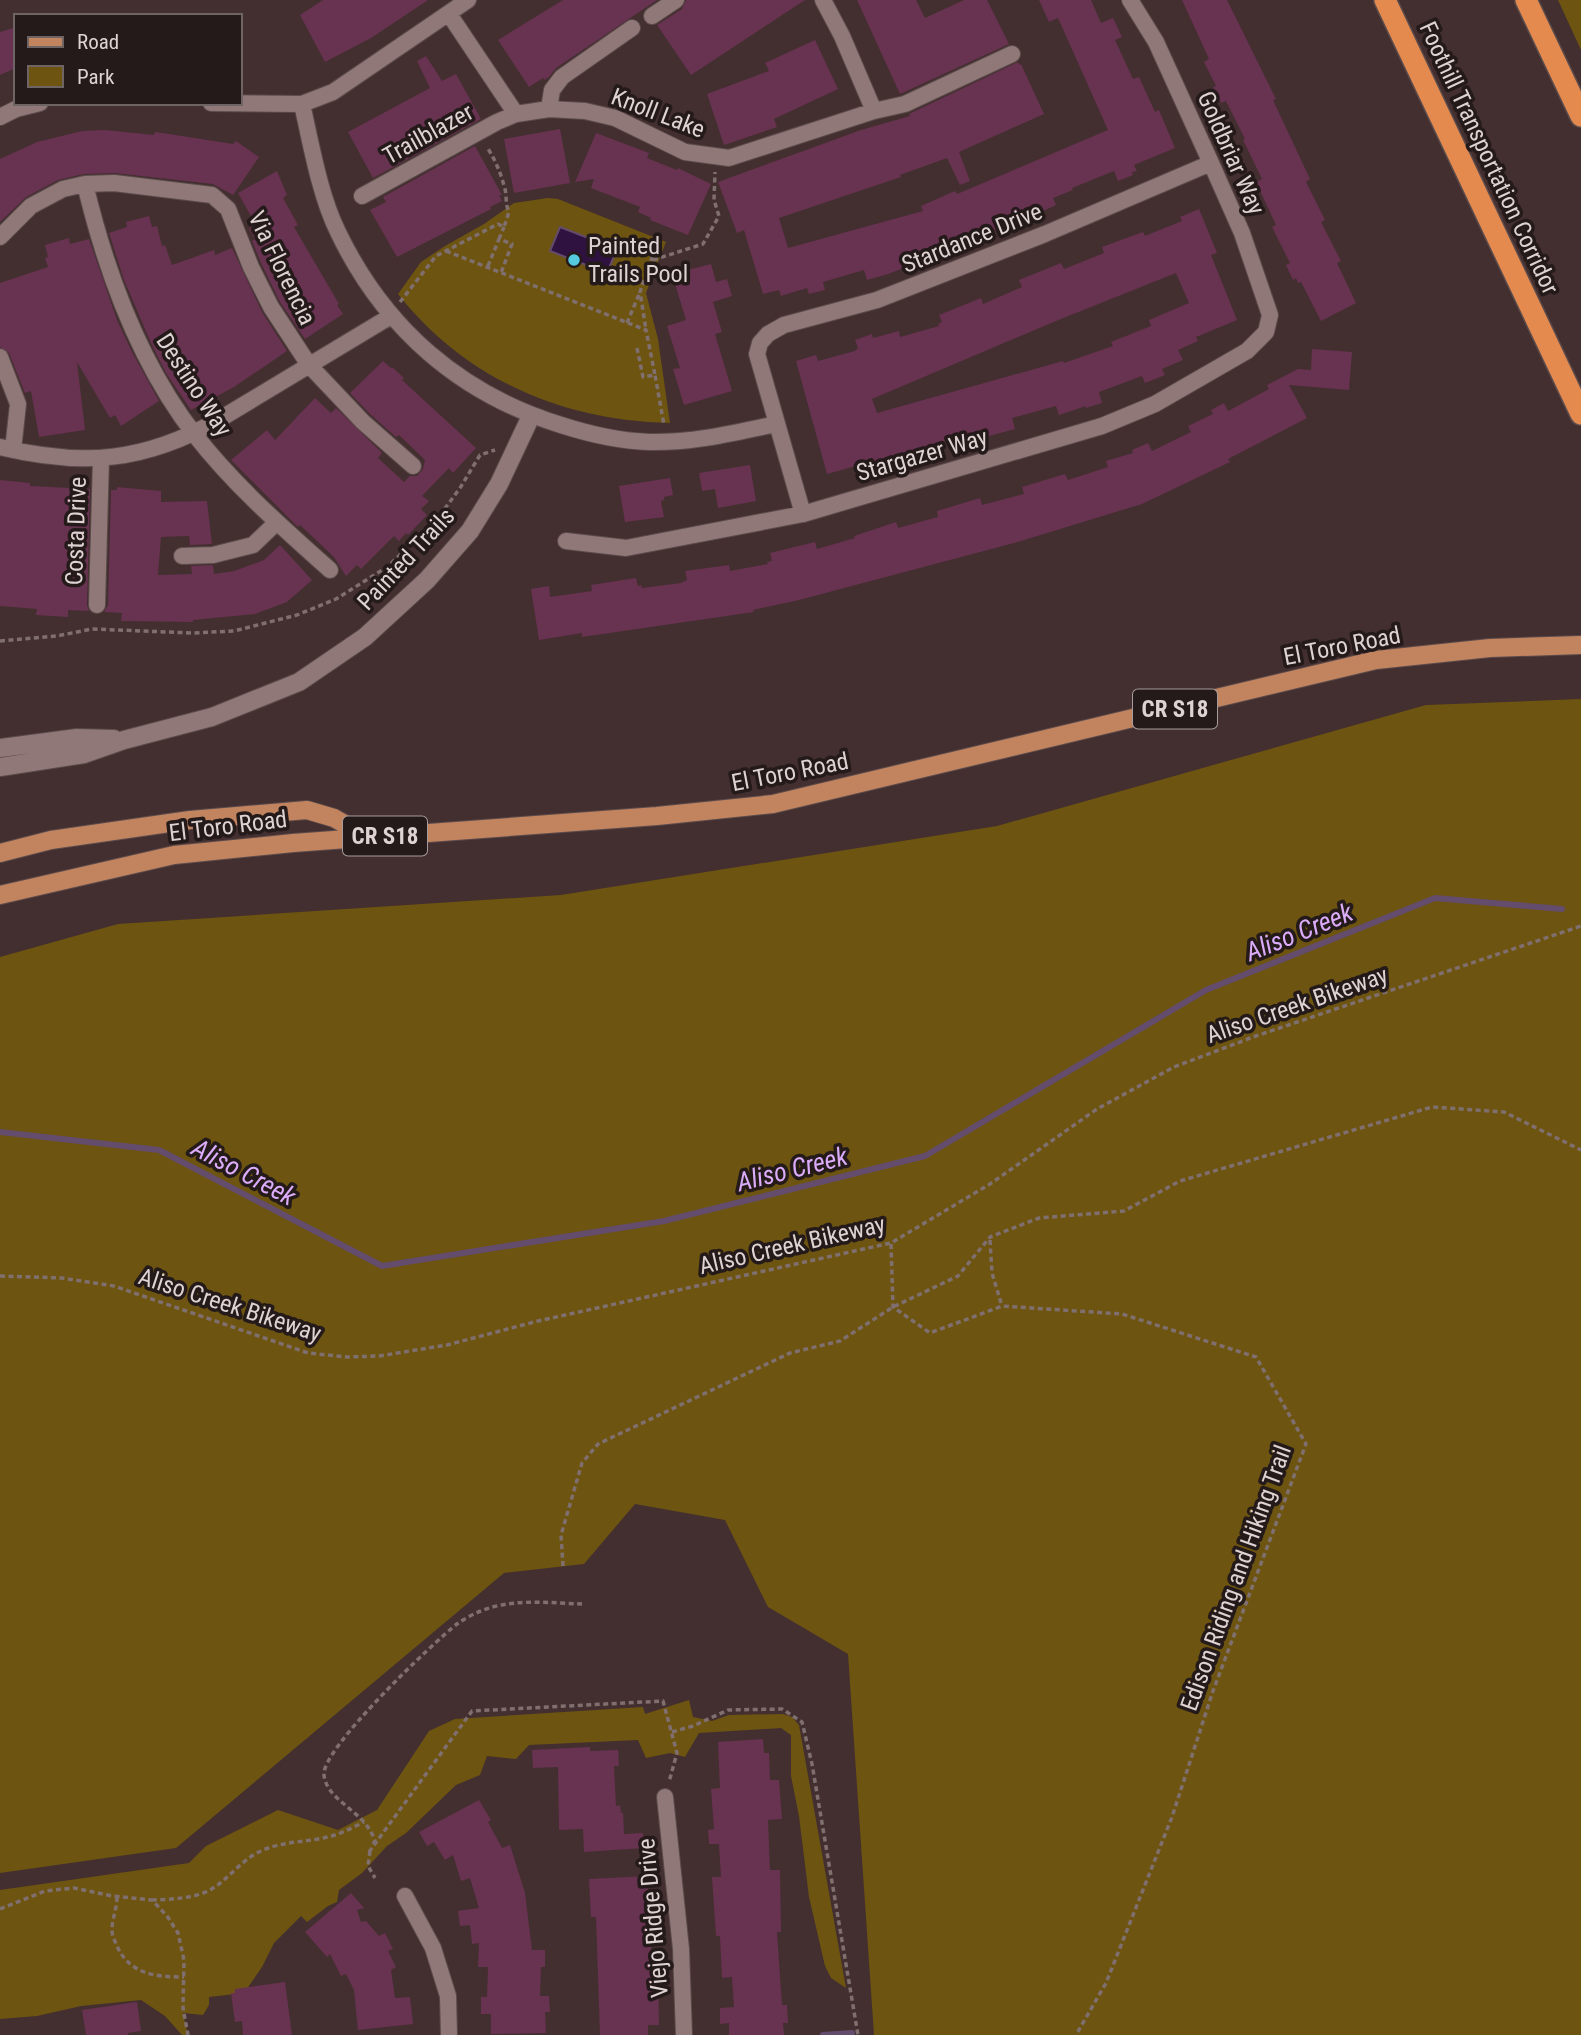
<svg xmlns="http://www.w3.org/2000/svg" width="1581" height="2035" viewBox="0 0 1581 2035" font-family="'Roboto Condensed',sans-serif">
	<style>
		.green { fill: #6d5411 }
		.water { fill: #301240; stroke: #644c6c; stroke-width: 2 }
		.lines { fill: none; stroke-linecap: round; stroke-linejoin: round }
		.stream { stroke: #644c6c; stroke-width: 6 }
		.building { fill: #683251; fill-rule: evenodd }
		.street-casing { stroke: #5c4b4b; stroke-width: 18 }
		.secondary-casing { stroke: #5c4b4b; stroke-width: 20 }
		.primary-casing { stroke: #5c4b4b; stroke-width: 20 }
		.highway-casing { stroke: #5c4b4b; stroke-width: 24 }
		.path { stroke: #806f6f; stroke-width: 3.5; stroke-dasharray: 5 3.5; stroke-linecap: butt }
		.street { stroke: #907878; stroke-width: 16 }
		.secondary { stroke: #907878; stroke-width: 18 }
		.primary { stroke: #c2835f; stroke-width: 18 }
		.highway { stroke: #e48a4f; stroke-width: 21 }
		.poi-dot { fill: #55cadf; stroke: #241a1a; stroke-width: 2.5 }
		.labels { text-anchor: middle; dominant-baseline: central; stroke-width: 7; stroke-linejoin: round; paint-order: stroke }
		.shield { fill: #241a1a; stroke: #a79b9b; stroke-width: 2 }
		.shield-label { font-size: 23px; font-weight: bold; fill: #dfd2d2 }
		.street-label { font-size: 24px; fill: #dfd2d2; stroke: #241a1a }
		.poi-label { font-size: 24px; fill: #dfd2d2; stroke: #241a1a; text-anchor: start }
		.water-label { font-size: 26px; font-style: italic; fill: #dbacf9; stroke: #241a1a }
	</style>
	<rect width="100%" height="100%" fill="#432f2f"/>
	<path class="green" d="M1558 0H1581V50Z
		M548 198 558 199 666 242 646 293 658 339 670 423C563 421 465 379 398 294L421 262 445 246 484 224 514 203Z
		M1581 699V2035H874L848 1654 768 1607 725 1520 635 1504 584 1564 504 1573 176 1848 0 1873V957L118 924 561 895 997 826 1426 705Z
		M689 1700 693 1717 712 1721 729 1715 783 1714 792 1717 799 1725 846 1988 831 1978 825 1966 809 1897 799 1816 791 1776V1735L781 1728 699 1733 685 1757 670 1753 646 1758 638 1740 529 1745 516 1759 487 1756 480 1775 456 1785 406 1833 387 1846 362 1873 339 1890 337 1902 328 1906 307 1922 301 1916 274 1943 262 1967 244 1993 209 1997V2005L203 2015 183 2013 188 2035H182L165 2016 141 2000 81 2006 37 2016 0 2019V1890L189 1863 206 1846 278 1810 338 1830 377 1810 429 1731 455 1719 643 1707 645 1714Z"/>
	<path class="water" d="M560 227 617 249 607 273 550 251Z"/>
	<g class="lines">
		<path class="stream" d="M0 1132 159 1150 382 1266 664 1221 925 1156 1206 990 1435 898 1562 909
			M823 2035 852 2033"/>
	</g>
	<path class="building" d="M323 0H428L371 38 325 62 300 15Z
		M563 0H657L556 68 549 77 544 80 543 78 529 87 498 40Z
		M686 0H805L691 75 657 25 682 9Z
		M857 0H916L925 18 964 0H987L1009 44 900 94Z
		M1039 0H1091L1101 23 1113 18 1122 37 1115 40 1133 79 1139 77 1155 112 1159 110 1175 148 1134 165 1137 171 1132 172 1133 175 1118 181 1114 171 1072 188 1073 190 1053 198 1056 205 1037 214 1034 206 997 222 1000 228 955 246 952 240 906 255 909 266 888 274 867 280 864 270 823 282 825 290 809 294 807 288 781 296 779 290 763 294 744 230 737 233 718 182 861 130 910 116 909 114 1018 62 1019 65 1021 64 1044 114 959 152 970 181 960 185 947 158 900 175 901 177 779 218 788 248 923 211 921 206 955 191 957 194 1108 130 1058 18 1049 22Z
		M1182 0H1227L1276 99 1273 100 1310 179 1306 182 1325 220 1321 222 1341 261 1337 263 1356 303 1321 321 1301 282 1298 283 1296 278 1293 280 1286 265 1290 263 1272 227 1276 225 1256 182 1262 179 1243 140 1245 139 1226 101 1221 103 1213 87 1216 86 1204 62 1209 59Z
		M16 27V68L0 75V32Z
		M815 40 838 89 774 119 777 127 724 145 707 94 769 71 765 63Z
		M426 56 442 81 456 74 481 119 373 178 348 132 430 88 417 61Z
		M560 129 570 183 514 193 504 139Z
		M105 130 154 135 155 132 169 134 233 144 236 141 259 157 233 195 213 184 115 173 84 174 58 180 26 197 0 222V159L37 142 82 131Z
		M596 133 649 153 647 158 677 170 678 168 711 184 688 235 650 220 651 218 638 212 640 207 591 188 594 179 575 182Z
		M475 146 502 195H499L502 201 490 207 491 209 397 257 370 210 386 202 383 197Z
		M277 171 287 195 283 198 298 225 294 227 339 304 337 305 343 314 305 339 280 302 261 263 252 241 255 239 249 229 256 225 238 193Z
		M1199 209 1217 253 1211 255 1237 320 1196 337 1198 341 1178 350 1183 360 1162 369 1165 375 1145 383 1142 376 1099 392 1102 403 1086 408V406L1059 415 1056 406 1012 418 1015 429 971 441 969 434 927 446 929 452 887 466 885 458 827 474 796 361 816 355 818 361 855 351 858 348 855 340 872 334 873 338 899 331 900 337 939 326 938 324 942 322 939 315 981 298 983 304 1022 287 1019 280 1061 263 1064 269 1104 253 1102 247 1143 232 1145 236 1182 221 1180 217ZM1176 273 1189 303 1149 320 1151 326 1111 342 1113 346 1064 363 1063 361 877 413 872 399 1056 321Z
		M149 216 152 227 157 226 162 246 165 245 172 265 214 250 215 255 232 248 262 312 287 351 234 387 191 410 166 373 151 343 124 280 109 233 127 227 126 222Z
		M69 238 70 244 89 239 117 320 132 352 159 401 121 426 115 415 110 418 77 362 85 430 39 437 31 391 25 393 9 353 0 347V283L48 267 45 258 48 257 45 245Z
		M711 264 716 282 727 279 732 296 713 302 722 332 715 334 732 391 684 405 673 369 680 368 667 326 686 320 672 274Z
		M1312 349 1352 352 1349 390 1289 385 1307 418 1228 459 1230 462 1142 504 1014 543 799 600 753 610 754 612 582 637V633L539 640 531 589 549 586 550 597 592 591 591 585 636 578 638 586 641 585 642 588 681 583 687 580 685 571 729 565 730 571 768 564 767 562 772 561 770 553 815 542 817 549 855 538 854 536 896 522 898 528 938 517 937 511 980 498 982 505 1024 494 1022 487 1065 474 1068 480 1108 467 1106 461 1133 453 1132 450 1148 443 1152 451 1191 432 1188 426 1213 414 1211 410 1224 403 1228 411 1269 389 1267 385 1298 369 1311 370Z
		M383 361 391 368 392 367 404 378 402 380 476 448 453 473 449 468 422 496 429 501 421 509 427 515 408 535 406 533 399 541 394 536 361 569 357 565 346 576 334 557 300 525 298 527 231 460 267 430 275 440 315 398 331 413 336 408 382 453 378 458 404 482 410 476H417L423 469 425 460 399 435 396 437 370 414 350 393Z
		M750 465 756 501 718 508 715 489 702 491 699 473Z
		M670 478 673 495 664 497V500L661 501 664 517 625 522 619 486Z
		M0 480 30 483V486L90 489 87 605 89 611 68 610V617L36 615 37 609 0 606Z
		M117 487 161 491V502L207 501 212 544 190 545 189 536 161 537 158 575 192 574 191 566 213 565 214 574 234 571 264 560 280 545 312 580 287 602 255 614 193 620V622L121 621 122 613 104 612 108 605 111 490H117Z
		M763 1739 764 1753H769L770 1780H779L782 1819 768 1820 770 1870H780L781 1932H777L782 2005H787L788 2023H783L784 2035H729V2023L720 2024V2008L734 2007 732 1977 722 1978 720 1936H716L712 1877H721L719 1844H709L708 1830 714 1829 711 1789 720 1788 718 1742Z
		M590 1747V1751L618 1750 619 1766H614L616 1806 620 1805 621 1813H623L624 1834 643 1833 644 1848 584 1852 583 1829 559 1830 558 1767 533 1768 532 1750Z
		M479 1800 491 1820 488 1822 502 1848 510 1845 525 1893 532 1950H545V1967H541L540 1996H549L550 2012H545L546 2033 491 2034V2014H481V1997H487L488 1967H478L479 1943 472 1944 470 1925 460 1926 458 1911 479 1908 470 1878 461 1881 453 1855 445 1860 434 1842 427 1846 419 1832Z
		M647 1876 648 1892H654L656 1920 657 1935H651V1968L658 1967 659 2025H648V2035H600L596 1917H591L589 1879Z
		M351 1893 364 1908 357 1910 361 1922 366 1921 379 1936 385 1933 393 1949 388 1951 396 1967 391 1970 395 1998 410 1997 413 2024 358 2030 354 1990 346 1974 341 1976 330 1954 327 1957 305 1932Z
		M285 1982 292 2035H243L242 2021 235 2022 231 1993H235V1989Z
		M137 2002 141 2031 128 2033V2035H86L82 2010Z"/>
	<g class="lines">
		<g class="street-casing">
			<path id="street" d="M823 0 842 36 874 111
				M449 14 516 114 549 109 585 111 615 118 685 152 729 158 874 111 905 104 1012 54
				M652 16 676 0
				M211 103 302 104 333 92 468 0
				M302 104C311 144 320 196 338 232 384 328 460 394 561 425 589 434 619 441 649 442 692 443 734 433 776 424
				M549 109 552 90 562 77 632 28
				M0 117 16 109 40 103
				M85 184C106 272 139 363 195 435 234 485 283 528 330 570
				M362 196 497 122 516 114
				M0 237 31 206 63 189 85 184 114 183 212 195 228 209 251 267 271 307 309 365 363 422 413 466
				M0 357 18 404 13 450
				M0 447C83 467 145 462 220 419L391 316
				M803 514 757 354 760 343 768 334 784 325 877 300 1045 234 1211 163
				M566 541 626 548 803 514 1102 426 1155 404 1247 351 1266 332 1270 315 1242 233 1211 163 1156 42 1130 0
				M182 556 213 555 253 545 277 522
				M97 605 101 458
				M665 1797 681 1949 684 2035
				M405 1896 433 1948 448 1996 449 2035"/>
		</g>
		<g class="secondary-casing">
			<path id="secondary" d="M0 748 77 738 114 739
				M0 767 84 754 124 740 212 717 299 682 365 637 427 580 470 531 499 484 531 416"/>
		</g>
		<g class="primary-casing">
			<path id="primary" d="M0 853 51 840 190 820 307 810 334 818 367 837
				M0 895 174 855 293 843 657 816 773 804 1376 660 1490 648 1581 645"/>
		</g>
		<g class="highway-casing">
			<path id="highway" d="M1385 0 1581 414
				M1526 0 1581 116"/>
		</g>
		<path class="path" d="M499 239 504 227
			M640 246 653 255 640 292 646 330
			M446 251 646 330 655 375
			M653 260 703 244 719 216 714 200 715 172
			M488 266 499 239 512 244 501 273
			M400 302 436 256 498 224 504 227 509 212C505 204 507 197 505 189 501 174 496 161 487 147
			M627 323 640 292
			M637 348 643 377 655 375 664 425
			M0 641 57 636 92 629 193 633 234 631 297 615 336 599 387 567 435 522 460 488 480 455 495 450
			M990 1240 992 1273 1002 1306
			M891 1244 893 1307 930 1333 1002 1306 1122 1314 1256 1357 1306 1444 1213 1691 1172 1817 1106 1983 1076 2035
			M0 1276 62 1278 114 1286 308 1353 347 1357 379 1356 447 1345 538 1321 891 1243 990 1184 1097 1109 1174 1067 1253 1037 1581 926
			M563 1566 561 1535 582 1463 598 1444 790 1353 840 1341 893 1307 958 1276 990 1237 1039 1218 1124 1211 1180 1181 1432 1107 1504 1112 1581 1150
			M672 1732 693 1726 728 1710 782 1709 802 1722 812 1764 858 2035
			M373 1844 375 1841C365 1810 327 1802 324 1775 321 1749 434 1642 457 1624 464 1619 473 1614 481 1611 512 1598 550 1603 582 1604
			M370 1851 368 1866 375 1878
			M369 1852 472 1711 663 1701 677 1753 669 1782
			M117 1897C117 1908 112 1919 112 1930 112 1936 115 1941 117 1946 130 1975 157 1977 184 1977
			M152 1900C173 1899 201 1899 219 1884 233 1873 245 1858 261 1851 285 1840 310 1843 335 1835 345 1832 355 1826 364 1822
			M0 1909 45 1891 74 1888 112 1896 152 1900 167 1916 178 1933 184 1960 183 2008 188 2035"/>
		<use href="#street" class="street"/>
		<use href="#secondary" class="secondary"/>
		<use href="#primary" class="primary"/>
		<use href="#highway" class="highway"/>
	</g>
	<circle class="poi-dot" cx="574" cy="260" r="7"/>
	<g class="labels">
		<g class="shield">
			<rect x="1133" y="689.5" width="84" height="39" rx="5"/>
			<rect x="343" y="816.5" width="84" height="39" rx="5"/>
		</g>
		<g class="shield-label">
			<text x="1175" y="709">CR S18</text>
			<text x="385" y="836">CR S18</text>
		</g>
		<g class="street-label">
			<text transform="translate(658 113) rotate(21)">Knoll Lake</text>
			<text transform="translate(428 134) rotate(-29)">Trailblazer</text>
			<text transform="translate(1231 153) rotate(66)">Goldbriar Way</text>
			<text transform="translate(1489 158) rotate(65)">Foothill Transportation Corridor</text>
			<text transform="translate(972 238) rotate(-22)">Stardance Drive</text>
			<text transform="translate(282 268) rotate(64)">Via Florencia</text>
			<text transform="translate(194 385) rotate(57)">Destino Way</text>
			<text transform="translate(922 455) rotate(-16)">Stargazer Way</text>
			<text transform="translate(76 531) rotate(-88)">Costa Drive</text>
			<text transform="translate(406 559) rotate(-47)">Painted Trails</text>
			<text transform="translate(1342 646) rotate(-11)">El Toro Road</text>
			<text transform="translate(790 772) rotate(-11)">El Toro Road</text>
			<text transform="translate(228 826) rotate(-7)">El Toro Road</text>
			<text transform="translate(1297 1005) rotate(-19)">Aliso Creek Bikeway</text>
			<text transform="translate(792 1245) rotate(-13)">Aliso Creek Bikeway</text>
			<text transform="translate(230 1305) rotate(18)">Aliso Creek Bikeway</text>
			<text transform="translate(1236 1578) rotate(-70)">Edison Riding and Hiking Trail</text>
			<text transform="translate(653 1918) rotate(-95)">Viejo Ridge Drive</text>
		</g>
		<g class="poi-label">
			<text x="588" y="246">Painted<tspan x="588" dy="28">Trails Pool</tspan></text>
		</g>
		<g class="water-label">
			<text transform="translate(1299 932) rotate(-22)">Aliso Creek</text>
			<text transform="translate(792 1169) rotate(-14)">Aliso Creek</text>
			<text transform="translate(244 1172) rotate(28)">Aliso Creek</text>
		</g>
	</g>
	<rect x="14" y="14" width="228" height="91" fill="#241a1a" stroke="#6f6464" stroke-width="2"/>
	<rect x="28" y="37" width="35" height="10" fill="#c2835f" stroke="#6f6464" stroke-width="2"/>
	<text x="77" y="49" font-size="21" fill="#dfd2d2">Road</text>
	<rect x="28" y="66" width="35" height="21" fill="#6d5411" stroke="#6f6464" stroke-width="2"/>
	<text x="77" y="84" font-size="21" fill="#dfd2d2">Park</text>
</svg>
